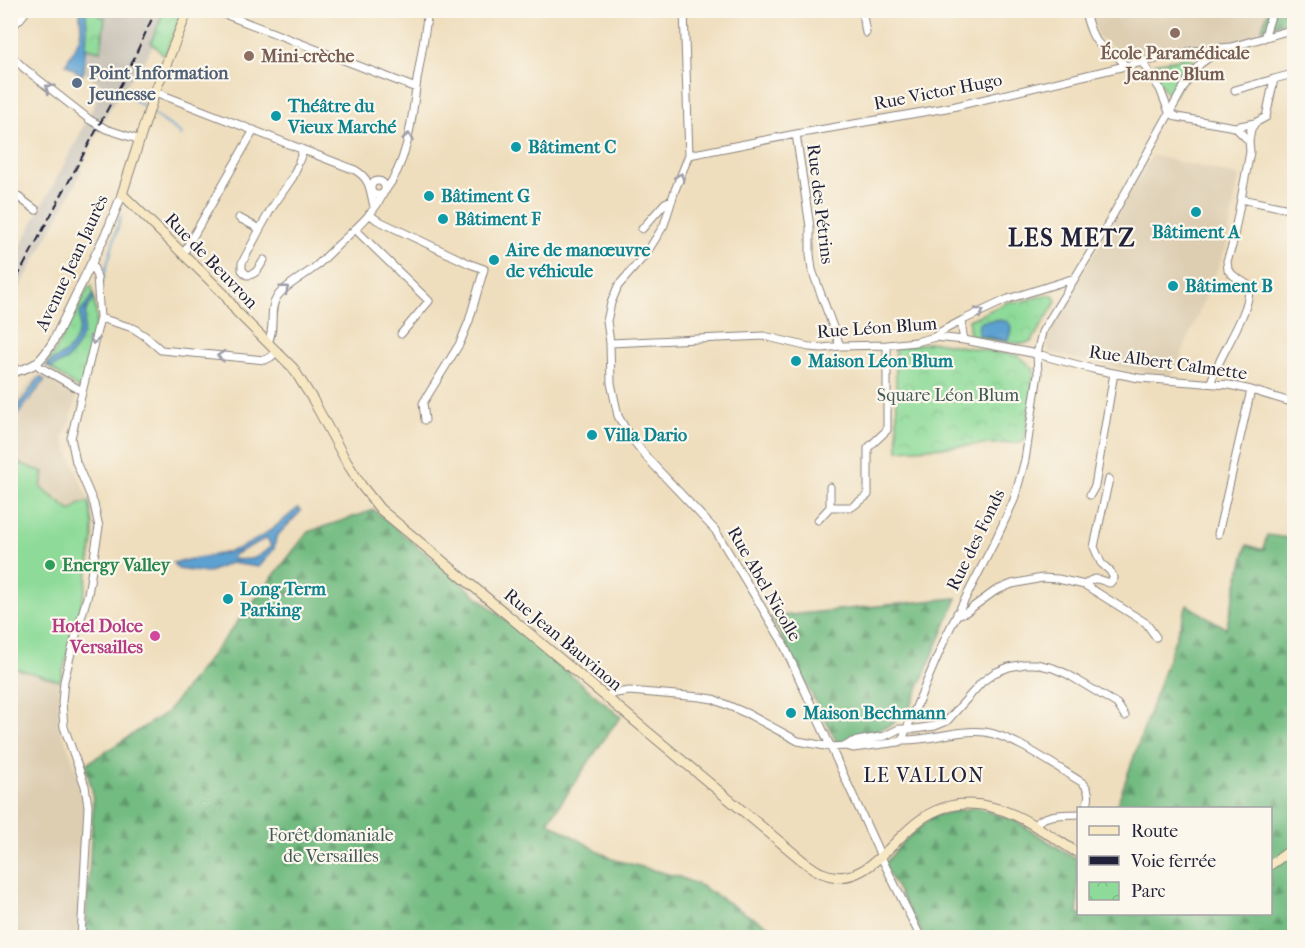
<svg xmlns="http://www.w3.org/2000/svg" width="1305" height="948" viewBox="0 0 1305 948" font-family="'IM FELL French Canon',serif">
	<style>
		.built { fill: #ddceb2 }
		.railway { fill: #c9c3b8 }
		.grass { fill: #8edb99; stroke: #587e6a; stroke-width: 1.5 }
		.forest { fill: url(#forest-firs); stroke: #4a6e5e; stroke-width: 1.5 }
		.park { fill: url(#park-crowns); stroke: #587e6a; stroke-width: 1.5 }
		.water { fill: #5da1d1; stroke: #406286; stroke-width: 1.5; fill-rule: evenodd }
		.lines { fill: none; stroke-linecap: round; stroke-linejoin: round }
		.stream { stroke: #5da1d1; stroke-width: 2 }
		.minor-casing { stroke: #88807c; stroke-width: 9 }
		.tertiary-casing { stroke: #88807c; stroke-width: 10 }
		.secondary-casing { stroke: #88807c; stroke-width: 11 }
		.minor { stroke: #fff; stroke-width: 7 }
		.tertiary { stroke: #fff; stroke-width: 8 }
		.secondary { stroke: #f7e8c3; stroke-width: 9 }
		.rail { stroke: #22223b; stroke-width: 2; stroke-dasharray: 9 4.5; stroke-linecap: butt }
		.oneway { stroke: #9c9ca7 }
		.education-dot { fill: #8d6e63; stroke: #fbf7ec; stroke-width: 2 }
		.service-dot { fill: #5c6f8a; stroke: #fbf7ec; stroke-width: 2 }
		.culture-dot { fill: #0f9aa8; stroke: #fbf7ec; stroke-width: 2 }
		.leisure-dot { fill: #2e9e5b; stroke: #fbf7ec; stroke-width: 2 }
		.hotel-dot { fill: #d1479c; stroke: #fbf7ec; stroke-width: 2 }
		.labels { text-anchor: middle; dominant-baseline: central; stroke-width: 4.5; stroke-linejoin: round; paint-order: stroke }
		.education-label { font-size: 18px; font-weight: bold; fill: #785e54; stroke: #fbf7ec }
		.service-label { font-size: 18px; font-weight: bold; fill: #4e5e75; stroke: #fbf7ec; text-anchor: start }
		.street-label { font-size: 18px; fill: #22223b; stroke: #fbf7ec }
		.culture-label { font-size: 18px; font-weight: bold; fill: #0d838f; stroke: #fbf7ec; text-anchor: start }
		.park-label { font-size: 18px; fill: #425a57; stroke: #fbf7ec }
		.leisure-label { font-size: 18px; font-weight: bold; fill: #27864d; stroke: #fbf7ec; text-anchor: start }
		.hotel-label { font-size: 18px; font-weight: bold; fill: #b23c85; stroke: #fbf7ec; text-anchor: end }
		.neighbourhood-label { font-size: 20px; letter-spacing: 1.5px; fill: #22223b; stroke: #fbf7ec }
		.district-label { font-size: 24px; font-weight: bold; letter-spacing: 1.5px; fill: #22223b; stroke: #fbf7ec }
	</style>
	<defs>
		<pattern id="forest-firs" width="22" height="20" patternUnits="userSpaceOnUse" patternTransform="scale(1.5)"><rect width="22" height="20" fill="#72bb81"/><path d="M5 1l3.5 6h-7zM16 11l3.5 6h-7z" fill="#5d986b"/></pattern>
		<pattern id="park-crowns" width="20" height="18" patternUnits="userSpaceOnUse" patternTransform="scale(1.5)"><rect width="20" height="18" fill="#8edb99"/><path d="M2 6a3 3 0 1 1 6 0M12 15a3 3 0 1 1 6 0" fill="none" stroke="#7abc85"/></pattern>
	</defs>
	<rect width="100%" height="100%" fill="#fbf7ec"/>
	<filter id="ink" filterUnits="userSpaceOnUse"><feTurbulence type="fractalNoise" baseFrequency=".0167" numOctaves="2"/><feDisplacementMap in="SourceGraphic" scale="12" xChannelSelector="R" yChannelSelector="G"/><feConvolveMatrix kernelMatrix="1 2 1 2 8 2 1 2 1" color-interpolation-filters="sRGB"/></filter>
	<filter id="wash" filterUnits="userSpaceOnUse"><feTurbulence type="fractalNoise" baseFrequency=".008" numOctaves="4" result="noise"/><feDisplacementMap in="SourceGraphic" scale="24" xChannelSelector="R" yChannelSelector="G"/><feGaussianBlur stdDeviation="1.35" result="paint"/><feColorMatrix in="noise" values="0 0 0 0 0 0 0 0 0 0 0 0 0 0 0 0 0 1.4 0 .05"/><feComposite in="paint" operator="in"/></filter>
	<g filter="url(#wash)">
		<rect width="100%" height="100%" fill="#efdebd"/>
		<path class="built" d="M1089 11H1268L1262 29 1241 41 1134 56 1123 54 1098 37Z
			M1152 155 1239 176 1226 248 1173 375 1126 370 1049 352 1045 337Z
			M39 375 72 390 77 396 71 417 72 418 63 438 89 501 80 504 71 511 11 468V405L34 377Z
			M10 667 60 681 59 724 79 776 84 807 78 937H11Z"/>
		<path class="railway" d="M88 11H171L162 31 144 61 120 93 104 119 88 152 75 186 11 304V264L76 142 103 86 86 74 89 24Z"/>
		<path class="grass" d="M13 461 44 472 41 488 71 511 80 504 89 501 93 525V540L85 590 60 681 11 667 10 468Z"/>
		<path class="forest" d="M1268 11H1294V20L1262 29Z
			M374 510 621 717 611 729 548 822 612 859 679 877 701 886 751 917 792 937H85L93 808 92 789 85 765 167 712 308 532Z
			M1267 535 1294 539V937H924L884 865 902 843 933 816 976 807 1016 821 1078 860V914H1270V808H1116L1187 605 1226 628 1247 545 1263 550Z
			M957 598 910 708 891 725 838 744 771 617Z"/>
		<path class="park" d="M86 11H100L99 17H105L101 51 86 48Z
			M164 11H184L164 56 151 42Z
			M1190 57 1194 61 1173 97 1168 96 1154 72 1153 68 1155 63Z
			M89 286H92L97 318 82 391 46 365 56 350Z
			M1049 294 1055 298 1056 302 1032 341 1023 344 972 337 969 334V320L1010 301 1015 303Z
			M935 342 1019 356 1034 369 1032 397 1024 442 898 450 895 348Z"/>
		<path class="water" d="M80 11H86L87 31 84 71 82 75 66 64C70 55 78 44 80 36 82 28 80 19 80 11Z
			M93 295 94 298 86 310 83 333 78 345 67 360 51 368 47 366C52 360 57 358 64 354 76 345 82 328 80 313Z
			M994 320C1009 320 1015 323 1008 339L1006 341 978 335 979 323 981 322Z
			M40 377 45 380 11 423V415Z
			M298 508 301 511 276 537 274 549 259 567 230 563 207 573 178 569 173 563C191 558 209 557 228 552 255 544 277 526 298 508ZM267 538 271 546C258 559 250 561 233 559V555Z"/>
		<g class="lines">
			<path class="stream" d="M123 93 144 106
				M153 114 182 134 180 136
				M101 286 121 216"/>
		</g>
	</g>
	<g filter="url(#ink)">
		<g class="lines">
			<g class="minor-casing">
				<path id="minor" d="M214 10 416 88
					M684 10 689 155 675 190 664 225 646 254 618 286 611 303 607 321 610 343 611 383 618 416 629 435 648 459 715 530 782 641 884 863 921 938
					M862 10 866 33
					M1084 10C1088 22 1091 37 1100 45 1111 55 1116 51 1125 66
					M10 29 20 19 27 10
					M1264 38 1273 10
					M10 55 25 69 90 120 106 129 140 140
					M1142 62 1160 89 1169 112
					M1274 79 1293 74
					M155 92 355 170C371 179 370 191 374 207
					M1169 112 1177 117 1235 127 1249 141 1250 152 1232 246 1227 261 1228 270 1234 276 1248 285C1255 307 1216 359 1211 383
					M1235 127 1255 123 1266 117 1274 79 1235 90
					M796 134 810 227V254L812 270 840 346
					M1249 141 1251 129 1255 123
					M689 155 796 134 952 107 1142 62 1192 51 1231 47 1294 29
					M299 161 303 150
					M371 188a7 7 0 1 1 14 0a7 7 0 1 1-14 0Z
					M10 191 36 210
					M385 191C409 160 412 117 417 80 421 57 425 34 428 10
					M1241 199 1294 210
					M369 214 377 220 470 264 484 269 469 321 460 343 423 403 425 420
					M239 218 260 229
					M355 229 429 301 401 334
					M642 229 665 203 672 200
					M183 254 254 130
					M264 260C259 267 257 275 247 275L242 270V263L260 229 271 209 293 177 297 167
					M100 318 133 328 145 336 161 350 265 360 271 357 277 351
					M963 320 962 329 964 340
					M935 337 942 331 963 320 1008 299 1075 278
					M268 342C276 328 268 310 277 297 282 288 305 275 314 268 322 261 330 253 338 245 354 230 375 213 384 192
					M610 343 764 336 809 347 823 348 840 346 887 345 916 342 935 337 964 340 1037 354 1093 369 1139 378 1229 385 1251 390 1294 403
					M37 364 40 367 82 391
					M830 487V507
					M1090 495 1095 486 1114 373
					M818 520 830 507H852L868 495V448L887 430V345
					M1218 534 1251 390
					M1085 585C1094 575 1099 580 1110 583L1114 578 1110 571 1101 563 1094 547 1109 479
					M957 613 960 614 966 612 995 591 1012 584 1042 578 1058 579 1085 585 1146 623 1156 637
					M606 697 610 694 629 691 700 697 713 699 748 714 798 741 831 747 846 746 853 748 899 742 902 740C930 741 957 729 985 732 1014 736 1058 768 1083 783 1090 790 1090 800 1085 808
					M902 740 947 634 997 537 1014 500 1025 460 1038 374 1037 354 1042 332 1109 222 1190 76 1200 64 1221 49
					M846 746 852 742 885 736 899 729H915L935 726 947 721 982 682 994 673 1009 667 1025 664H1036L1053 668 1067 674 1117 704 1125 716
					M1034 826C1043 813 1064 815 1078 814
					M81 938 88 806 85 786 64 727 62 702 64 681 72 649 88 594 99 527 94 504 76 462 71 438 100 318 97 277 92 263"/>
			</g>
			<g class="tertiary-casing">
				<path id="tertiary" d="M10 373C35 367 40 363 53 342L109 227 122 194"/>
			</g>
			<g class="secondary-casing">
				<path id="secondary" d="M188 10 155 92 122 194 224 294 236 311 293 368 313 400 346 461 361 485 380 509 803 861C809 865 816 871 822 873 864 891 891 840 920 820 934 810 950 804 967 804 1009 803 1045 833 1078 853
					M1270 865 1294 848"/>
			</g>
			<use href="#minor" class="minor"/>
			<use href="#tertiary" class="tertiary"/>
			<use href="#secondary" class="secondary"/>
			<path class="rail" d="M10 291 127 73 156 10"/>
		</g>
		<defs><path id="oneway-chevron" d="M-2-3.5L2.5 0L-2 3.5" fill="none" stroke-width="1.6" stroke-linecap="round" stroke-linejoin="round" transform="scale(1.5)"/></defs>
		<g class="oneway">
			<use href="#oneway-chevron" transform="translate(49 88) rotate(-142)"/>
			<use href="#oneway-chevron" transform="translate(408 137) rotate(-78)"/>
			<use href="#oneway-chevron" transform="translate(680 177) rotate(-67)"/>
			<use href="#oneway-chevron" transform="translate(285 289) rotate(-38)"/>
			<use href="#oneway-chevron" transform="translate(980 312) rotate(-25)"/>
			<use href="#oneway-chevron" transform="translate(94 340) rotate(104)"/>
			<use href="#oneway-chevron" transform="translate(221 356) rotate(-175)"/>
		</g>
	</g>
	<g class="education-dot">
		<circle cx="1175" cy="33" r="6"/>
		<circle cx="249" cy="56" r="6"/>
	</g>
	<circle class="service-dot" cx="77" cy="83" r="6"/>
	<g class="culture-dot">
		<circle cx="276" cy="116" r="6"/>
		<circle cx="516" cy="147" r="6"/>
		<circle cx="429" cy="196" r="6"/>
		<circle cx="1196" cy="212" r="6"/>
		<circle cx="443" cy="219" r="6"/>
		<circle cx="494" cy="260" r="6"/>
		<circle cx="1173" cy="286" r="6"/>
		<circle cx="796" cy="361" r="6"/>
		<circle cx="592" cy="435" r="6"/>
		<circle cx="228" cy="599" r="6"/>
		<circle cx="791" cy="713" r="6"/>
	</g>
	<circle class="leisure-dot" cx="50" cy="565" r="6"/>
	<circle class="hotel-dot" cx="155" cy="636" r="6"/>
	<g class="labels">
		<g class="education-label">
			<text x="1175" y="53">École Paramédicale<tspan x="1175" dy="21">Jeanne Blum</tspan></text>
			<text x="261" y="56" text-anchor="start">Mini-crèche</text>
		</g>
		<g class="service-label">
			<text x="89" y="73">Point Information<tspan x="89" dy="21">Jeunesse</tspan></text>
		</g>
		<g class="street-label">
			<text transform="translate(938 92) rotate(-11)">Rue Victor Hugo</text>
			<text transform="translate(820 204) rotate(83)">Rue des Pétrins</text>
			<text transform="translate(211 261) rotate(46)">Rue de Beuvron</text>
			<text transform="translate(72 263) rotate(-65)">Avenue Jean Jaurès</text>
			<text transform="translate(877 328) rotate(-4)">Rue Léon Blum</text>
			<text transform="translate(1168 363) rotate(8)">Rue Albert Calmette</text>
			<text transform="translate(976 540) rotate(-64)">Rue des Fonds</text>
			<text transform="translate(764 584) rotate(60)">Rue Abel Nicolle</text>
			<text transform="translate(563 640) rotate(40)">Rue Jean Bauvinon</text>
		</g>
		<g class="culture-label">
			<text x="288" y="106">Théâtre du<tspan x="288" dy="21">Vieux Marché</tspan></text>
			<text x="528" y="147">Bâtiment C</text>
			<text x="441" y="196">Bâtiment G</text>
			<text x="455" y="219">Bâtiment F</text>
			<text x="1196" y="232" text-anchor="middle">Bâtiment A</text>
			<text x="506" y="250">Aire de manœuvre<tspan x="506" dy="21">de véhicule</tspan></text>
			<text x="1185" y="286">Bâtiment B</text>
			<text x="808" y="361">Maison Léon Blum</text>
			<text x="604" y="435">Villa Dario</text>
			<text x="240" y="589">Long Term<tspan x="240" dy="21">Parking</tspan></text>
			<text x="803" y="713">Maison Bechmann</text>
		</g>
		<g class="park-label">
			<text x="948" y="395">Square Léon Blum</text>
			<text x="331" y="835">Forêt domaniale<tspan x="331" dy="21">de Versailles</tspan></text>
		</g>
		<g class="leisure-label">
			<text x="62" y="565">Energy Valley</text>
		</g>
		<g class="hotel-label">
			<text x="143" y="626">Hotel Dolce<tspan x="143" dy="21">Versailles</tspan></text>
		</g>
		<g class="neighbourhood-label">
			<text x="924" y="775">LE VALLON</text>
		</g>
		<g class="district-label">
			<text x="1072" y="238">LES METZ</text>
		</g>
	</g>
	<rect width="1305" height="948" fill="none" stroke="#fbf7ec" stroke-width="36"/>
	<rect x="1077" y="807" width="195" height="108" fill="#fbf7ec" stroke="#a4a2a5" stroke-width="1.5"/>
	<rect x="1089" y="826" width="30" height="9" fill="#f7e8c3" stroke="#a4a2a5" stroke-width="1.5"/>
	<text x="1131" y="837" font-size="18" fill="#22223b">Route</text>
	<rect x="1089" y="856" width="30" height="9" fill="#22223b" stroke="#a4a2a5" stroke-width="1.5"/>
	<text x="1131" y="867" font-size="18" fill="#22223b">Voie ferrée</text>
	<rect x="1089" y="882" width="30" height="18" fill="url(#park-crowns)" stroke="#a4a2a5" stroke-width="1.5"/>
	<text x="1131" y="897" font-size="18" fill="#22223b">Parc</text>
</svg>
